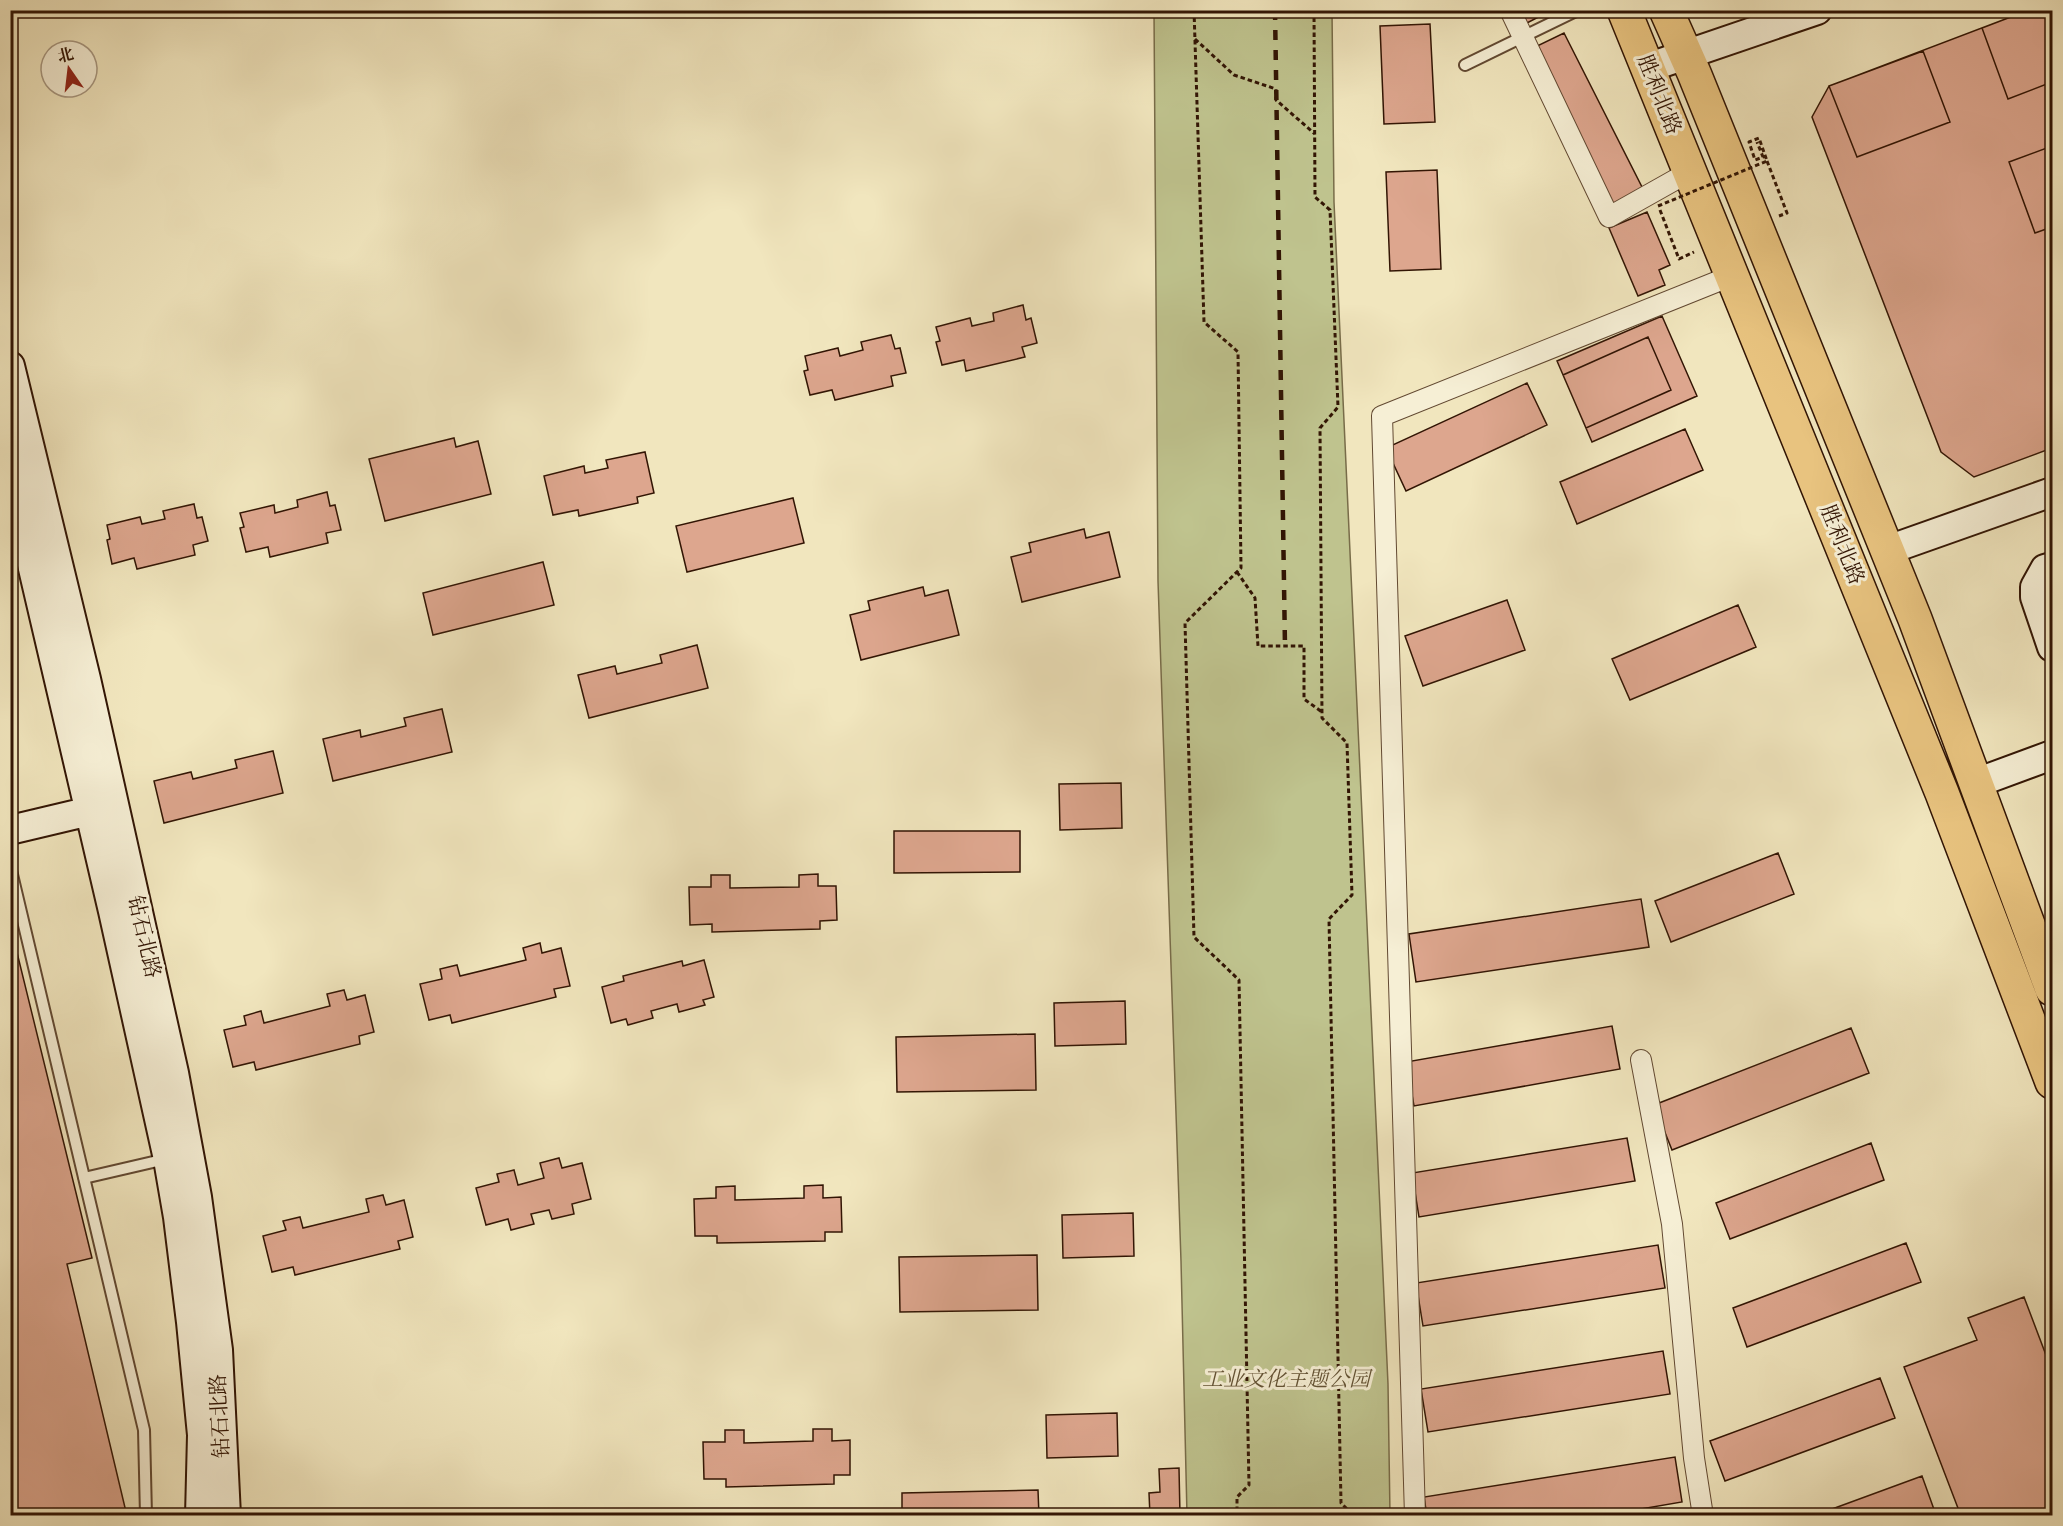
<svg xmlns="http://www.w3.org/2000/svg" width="2063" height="1526" viewBox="0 0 2063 1526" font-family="'IM FELL English','Noto Serif SC',serif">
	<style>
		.green { fill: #bfc38e; stroke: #786c49; stroke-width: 1.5 }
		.building { fill: #dda68e; stroke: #321504; stroke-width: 1.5 }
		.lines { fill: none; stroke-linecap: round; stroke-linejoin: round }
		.lane-casing { stroke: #624932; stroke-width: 14 }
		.street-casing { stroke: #624932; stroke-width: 22 }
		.secondary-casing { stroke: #321504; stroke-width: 32 }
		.highway-casing { stroke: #321504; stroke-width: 36 }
		.path { stroke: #321504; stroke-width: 3; stroke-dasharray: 4.5 3; stroke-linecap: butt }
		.lane { stroke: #f6efd5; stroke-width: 10 }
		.street { stroke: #f6efd5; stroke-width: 20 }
		.secondary { stroke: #f6efd5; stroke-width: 28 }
		.highway { stroke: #e8c37f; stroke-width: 33 }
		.rail { stroke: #321504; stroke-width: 4.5; stroke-dasharray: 10 10; stroke-linecap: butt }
		.path-bridge { stroke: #321504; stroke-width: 3; stroke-dasharray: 4.5 3; stroke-linecap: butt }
		.labels { text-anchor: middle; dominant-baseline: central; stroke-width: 6; stroke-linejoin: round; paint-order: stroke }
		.street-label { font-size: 21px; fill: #321504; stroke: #f6efd5 }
		.park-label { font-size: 21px; font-style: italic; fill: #635234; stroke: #f6efd5 }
	</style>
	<rect width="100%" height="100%" fill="#f1e6be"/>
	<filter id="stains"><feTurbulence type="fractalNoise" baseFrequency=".00333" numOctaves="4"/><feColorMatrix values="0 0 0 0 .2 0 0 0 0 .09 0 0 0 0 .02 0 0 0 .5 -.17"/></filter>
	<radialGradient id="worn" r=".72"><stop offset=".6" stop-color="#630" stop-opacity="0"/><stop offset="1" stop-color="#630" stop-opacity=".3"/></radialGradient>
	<path class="green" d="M1154 11H1332L1334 202 1388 1384 1390 1515H1187L1181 1261 1158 581Z"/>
	<path class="building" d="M1521 10H1552L1527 23Z
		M2029 10H2052V448L1974 477 1941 452 1812 117 1829 86Z
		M2029 10H2052V82L2008 99 1982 28Z
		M1430 24 1435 122 1384 124 1380 26Z
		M1564 33 1644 191 1614 206 1535 47Z
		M1923 51 1950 122 1857 157 1829 86Z
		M2052 146V227L2035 233 2009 162Z
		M1437 170 1441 269 1390 271 1386 172Z
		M1647 212 1670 265 1659 270 1665 285 1638 296 1609 228Z
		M1023 305 1026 320 1031 318 1037 343 1022 347 1025 357 966 371 964 360 942 365 936 342 940 341 936 327 970 318 972 326 994 321 993 313Z
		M1662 316 1697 396 1592 442 1557 361Z
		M891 335 895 349 900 348 906 373 891 376 893 386 835 400 832 390 810 395 804 371 808 370 805 356 838 348 840 356 863 350 861 342Z
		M1648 337 1671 390 1586 428 1563 375Z
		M1527 383 1547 425 1406 491 1386 448Z
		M1685 429 1703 470 1577 524 1560 482Z
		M454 438 456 447 478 441 491 494 385 521 369 459Z
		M645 452 654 493 637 497 638 503 579 516 578 510 553 515 544 476 584 466 585 473 608 468 606 460Z
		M327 492 330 506 335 505 341 530 326 533 328 543 270 557 268 547 246 552 240 528 244 527 240 513 274 505 275 513 298 507 297 500Z
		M793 498 804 543 687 572 676 526Z
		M194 504 197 518 202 517 208 541 193 545 195 555 137 569 134 558 112 564 107 540 110 539 107 525 140 517 142 524 165 519 163 511Z
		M1084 529 1086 538 1109 532 1120 577 1022 602 1011 557 1031 552 1029 543Z
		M543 562 554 605 433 635 423 593Z
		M923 587 925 596 948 590 959 635 861 660 850 615 870 610 868 601Z
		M1507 600 1525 650 1423 686 1405 636Z
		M1738 605 1756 647 1630 700 1612 659Z
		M697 645 708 688 589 718 578 675 615 666 617 674 662 663 660 655Z
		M442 709 452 752 333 781 323 739 360 730 361 737 406 726 404 718Z
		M273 751 283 793 164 823 154 781 191 772 193 779 237 768 235 760Z
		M1121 783 1122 828 1060 830 1059 784Z
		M894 831H1020V872L894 873Z
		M1778 853 1794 894 1671 942 1655 901Z
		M818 874V886H836L837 920 820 921V929L712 932V924L690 925 689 887H711V875H730V888L799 887V875Z
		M1641 899 1649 947 1416 982 1409 934Z
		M10 924 92 1258 67 1264 127 1516H10Z
		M540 943 542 953 561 948 570 986 554 989 556 997 452 1023 450 1015 429 1020 420 984 442 979 440 969 457 965 460 976 526 960 523 948Z
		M704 960 714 997 703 1000 705 1005 679 1012 677 1004 651 1011 653 1018 628 1025 626 1019 611 1023 602 987 624 981 623 976 682 961 683 966Z
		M344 990 347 1000 365 995 374 1032 359 1036 360 1044 256 1070 254 1062 233 1067 224 1030 246 1025 244 1016 261 1011 264 1023 330 1006 327 994Z
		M1125 1001 1126 1044 1055 1046 1054 1003Z
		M1612 1026 1620 1069 1414 1106 1406 1062Z
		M1851 1028 1869 1073 1672 1150 1654 1105Z
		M1035 1034 1036 1090 897 1092 896 1037Z
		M1627 1138 1635 1181 1419 1217 1412 1173Z
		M1871 1143 1884 1180 1730 1239 1716 1203Z
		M559 1158 562 1168 582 1163 591 1199 572 1204 574 1214 552 1219 549 1210 531 1214 534 1224 511 1230 508 1219 486 1225 476 1188 499 1182 497 1174 514 1170 518 1185 544 1178 540 1163Z
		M823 1185V1198L841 1197 842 1232H825V1241L717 1243V1236H695L694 1199 716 1198V1187L735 1186V1200L804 1198V1186Z
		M383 1195 386 1205 404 1200 413 1237 398 1241 400 1249 295 1275 293 1267 272 1272 263 1236 286 1230 283 1221 300 1217 303 1228 369 1212 366 1199Z
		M1133 1213 1134 1256 1063 1258 1062 1215Z
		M1906 1243 1921 1282 1747 1347 1733 1308Z
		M1658 1245 1665 1288 1423 1326 1416 1283Z
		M1037 1255 1038 1310 900 1312 899 1257Z
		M2024 1297 2052 1371V1516H1961L1904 1367 1977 1340 1968 1318Z
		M1663 1351 1670 1394 1428 1432 1421 1389Z
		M1880 1378 1895 1418 1725 1481 1710 1441Z
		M1117 1413 1118 1456 1047 1458 1046 1415Z
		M813 1429H832V1441L850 1440V1475H834V1484L726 1487V1479H704L703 1442H725V1430H744V1443L813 1441Z
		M1675 1457 1682 1502 1600 1516H1427L1424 1497Z
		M1179 1468 1180 1516H1150L1149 1493 1160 1492 1159 1469Z
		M1922 1476 1936 1515 1813 1516Z
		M1038 1490 1039 1516H902V1493Z"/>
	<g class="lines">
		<g class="lane-casing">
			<path id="lane" d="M1465 65 1578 10
				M10 866 144 1430 146 1516
				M84 1178 166 1159"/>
		</g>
		<g class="street-casing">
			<path id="street" d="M1510 10 1609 217 1689 172
				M1641 1060 1672 1224 1694 1458 1703 1516
				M1415 1516 1382 416 1731 276"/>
		</g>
		<g class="secondary-casing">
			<path id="secondary" d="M1647 68 1817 10
				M10 366 86 679 174 1073 197 1197 218 1350 226 1516
				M10 470 113 911 168 1159 178 1217 191 1322 202 1435 200 1516
				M1888 550 2052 492
				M2052 567 2045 569 2035 587V597L2052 647
				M1976 783 2052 755
				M10 830 90 811"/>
		</g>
		<g class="highway-casing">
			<path id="highway" d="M1624 10 1942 793 2052 1082
				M1666 10 1694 73 1915 619 2052 989"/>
		</g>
		<path class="path" d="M1194 10 1204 322 1238 352 1241 568 1185 623 1194 937 1239 980 1249 1485 1237 1497V1516
			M1314 10 1315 197 1330 210 1338 407 1320 428 1322 718 1347 743 1352 895 1329 919 1341 1503 1354 1516
			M1195 39 1234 75 1276 89V100L1315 134
			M1767 161 1787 213 1779 216
			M1660 210 1679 259 1694 252
			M1237 572 1255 598 1258 646H1304V699L1322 712"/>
		<use href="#lane" class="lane"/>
		<use href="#street" class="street"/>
		<use href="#secondary" class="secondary"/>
		<use href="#highway" class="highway"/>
		<path class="rail" d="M1275 10 1285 647"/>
		<path class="path-bridge" d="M1658 206 1767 161 1759 138 1749 142 1755 160 1763 157 1757 142"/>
	</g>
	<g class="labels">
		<g class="street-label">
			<text transform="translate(1658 95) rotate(68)">胜利北路</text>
			<text transform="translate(1841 545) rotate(68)">胜利北路</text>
			<text transform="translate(143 937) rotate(77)">钻石北路</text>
			<text transform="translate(221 1416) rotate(-93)">钻石北路</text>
		</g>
		<g class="park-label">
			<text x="1286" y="1380">工业文化主题公园</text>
		</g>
	</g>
	<rect width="2063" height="1526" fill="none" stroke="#f1e6be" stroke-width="36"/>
	<rect x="12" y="12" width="2039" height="1502" fill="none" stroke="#321504" stroke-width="3"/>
	<rect x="18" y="18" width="2027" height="1490" fill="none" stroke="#321504" stroke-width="1.5"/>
	<g transform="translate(69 69) rotate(346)"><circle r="28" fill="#f6efd5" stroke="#a89881" stroke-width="1.5"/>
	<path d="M0-4.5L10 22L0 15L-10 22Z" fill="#8f2418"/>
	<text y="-9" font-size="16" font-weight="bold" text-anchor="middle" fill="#321504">北</text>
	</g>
	<rect width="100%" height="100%" filter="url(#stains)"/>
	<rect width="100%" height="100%" fill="url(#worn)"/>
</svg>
